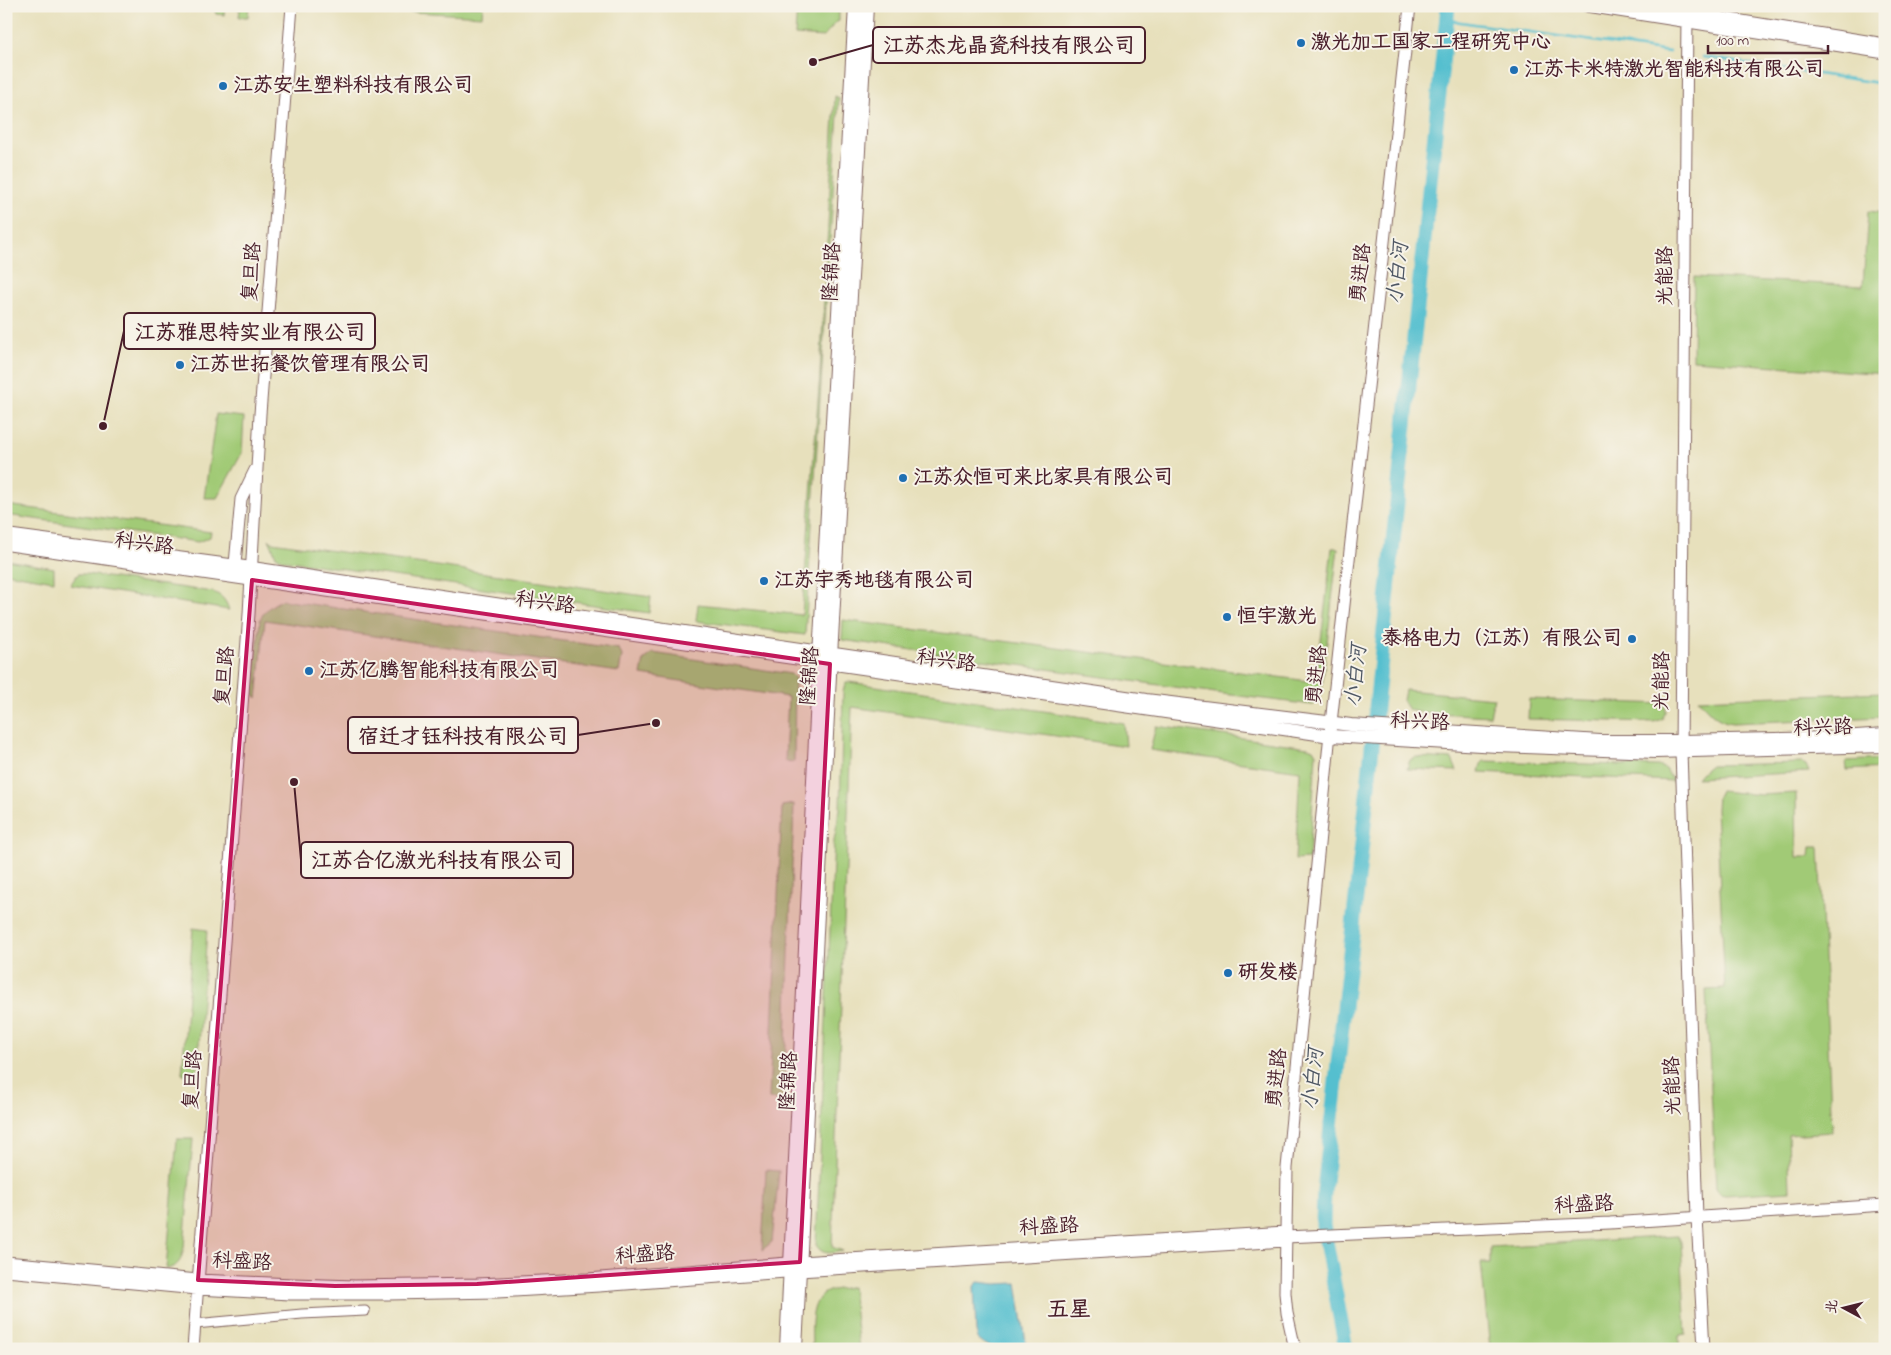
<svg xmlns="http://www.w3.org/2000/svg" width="1891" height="1355" viewBox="0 0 1891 1355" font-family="'Indie Flower','LXGW WenKai TC',sans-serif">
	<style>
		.green { fill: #a1ca76; stroke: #767450 }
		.water { fill: #54bfcf; stroke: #4f6f7d }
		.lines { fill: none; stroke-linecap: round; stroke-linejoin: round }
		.stream { stroke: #54bfcf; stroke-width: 2.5 }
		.river { stroke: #54bfcf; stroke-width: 15 }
		.minor-casing { stroke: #81635e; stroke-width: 11 }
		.tertiary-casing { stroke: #81635e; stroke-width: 13 }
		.secondary-casing { stroke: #81635e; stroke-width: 14 }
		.minor { stroke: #fff; stroke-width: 9 }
		.tertiary { stroke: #fff; stroke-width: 11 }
		.secondary { stroke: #fff; stroke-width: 12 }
		.marked { fill: #c2185b; fill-opacity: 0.2; stroke: #c2185b; stroke-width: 4; stroke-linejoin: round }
		.poi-dot { fill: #1f6fb2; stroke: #f7f3e8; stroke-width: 2 }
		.labels { text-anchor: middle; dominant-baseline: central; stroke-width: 4; stroke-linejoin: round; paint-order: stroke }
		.poi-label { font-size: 20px; font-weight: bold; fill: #4a1f2b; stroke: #f7f3e8; text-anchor: start }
		.street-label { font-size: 20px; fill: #4a1f2b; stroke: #f7f3e8 }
		.water-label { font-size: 21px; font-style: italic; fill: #4e5764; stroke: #f7f3e8 }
		.quarter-label { font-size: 22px; font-weight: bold; fill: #4a1f2b; stroke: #f7f3e8 }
		.leader { fill: none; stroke: #4a1f2b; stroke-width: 2 }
		.callout-dot { fill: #4a1f2b; stroke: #f7f3e8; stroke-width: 2 }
		.callout { fill: #f7f3e8; stroke: #4a1f2b; stroke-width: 2 }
		.callout-label { font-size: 21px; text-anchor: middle; font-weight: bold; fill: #4a1f2b }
	</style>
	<rect width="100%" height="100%" fill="#f7f3e8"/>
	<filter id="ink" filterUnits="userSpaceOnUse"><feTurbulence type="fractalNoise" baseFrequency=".02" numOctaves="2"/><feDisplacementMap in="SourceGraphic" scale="10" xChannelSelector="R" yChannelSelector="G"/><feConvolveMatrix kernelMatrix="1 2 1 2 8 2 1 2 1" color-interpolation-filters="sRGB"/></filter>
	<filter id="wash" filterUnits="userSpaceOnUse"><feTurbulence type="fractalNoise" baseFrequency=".0096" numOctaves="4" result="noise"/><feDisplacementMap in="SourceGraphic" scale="20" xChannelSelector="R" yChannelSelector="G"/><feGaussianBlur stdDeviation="1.12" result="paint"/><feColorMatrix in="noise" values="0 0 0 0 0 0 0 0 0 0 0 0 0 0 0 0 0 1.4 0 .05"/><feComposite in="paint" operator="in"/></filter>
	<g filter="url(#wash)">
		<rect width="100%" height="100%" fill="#e7e0bc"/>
		<path class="green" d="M216 6H249L248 17H239L240 9 225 7 224 15 216 14 215 11Z
			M365 6H483L482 16 364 9Z
			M797 6H839V21L835 23 824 37 795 35Z
			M835 96 839 98 805 635 696 621 698 604 802 615 820 374Z
			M1868 211 1885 213V374L1693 360 1694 277 1863 286Z
			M216 414 244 417 242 453 217 498H204Z
			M6 505 211 532 210 537 198 542 6 515Z
			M269 539 272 542 651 597 649 613 283 560 276 556Z
			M1332 548H1338L1321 695 1318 702 1313 705 1223 694 842 640 843 620 1316 682Z
			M6 560 54 568V581L6 573Z
			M78 574H86L213 592C223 596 226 601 229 610L70 585Z
			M282 600 619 649 622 656 619 672 265 620 257 698 253 694 260 620C264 610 273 604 282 600Z
			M653 653 791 674 795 678 794 762 785 761 788 697 641 675 644 660Z
			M849 682 1124 723 1126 746 852 707 832 1247 843 1251C831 1253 823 1256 816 1245L834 840 840 809 843 692 845 684Z
			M1405 690 1494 698 1490 716 1417 712 1409 710 1403 700Z
			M1885 692V717L1732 723C1716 721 1709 711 1698 699Z
			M1529 699 1665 704 1666 712 1662 719 1654 722 1528 719Z
			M1156 726 1308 747 1313 749 1316 754 1309 859 1295 860 1300 771 1150 750Z
			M1416 757 1452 759 1457 771 1407 769 1410 760Z
			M1885 759V768L1847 770 1846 761Z
			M1484 761 1658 766 1666 769 1673 781 1479 772 1481 764Z
			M1802 763 1806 765 1809 772 1697 778 1701 773 1711 765Z
			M1720 791 1761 795 1796 793 1797 857H1810L1811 847H1819L1832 1132 1788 1135 1790 1191 1725 1195 1720 1194 1716 1189 1706 990 1725 989 1716 809 1717 796Z
			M794 804 784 1100 769 1099 782 806Z
			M193 928 207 930 197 1075 182 1074Z
			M177 1139H193L184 1247C181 1260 180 1266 166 1269Z
			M766 1170 779 1171 772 1242 762 1250Z
			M1678 1236 1681 1242 1686 1335 1679 1336V1346L1627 1349H1490L1481 1263H1490V1247Z
			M852 1287 859 1349H812C812 1332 808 1298 829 1291 836 1289 844 1288 852 1287Z"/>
		<path class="water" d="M978 1282 996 1284 1017 1283 1027 1349H995L979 1341 976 1332 974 1286Z"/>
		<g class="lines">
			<path class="stream" d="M1447 20 1669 52
				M1703 57 1885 84"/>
			<path class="river" d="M1346 1349 1323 1225 1324 1191 1364 825 1448 6"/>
		</g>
	</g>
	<g filter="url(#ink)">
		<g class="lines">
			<g class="minor-casing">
				<path id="minor" d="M195 1324 302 1314 365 1311"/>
			</g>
			<g class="tertiary-casing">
				<path id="tertiary" d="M1587 6 1885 53
					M1649 6 1885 44
					M1687 12 1681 752 1697 1217 1704 1349
					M234 575 241 499 255 470
					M1285 1237 1610 1223 1885 1205
					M6 1262 198 1280 293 1284 355 1286 477 1284 588 1279 800 1262 1286 1232
					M6 1271 197 1289 290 1294H388L497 1292 599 1286 799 1271 1285 1241
					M193 1349 249 614 260 414 292 6
					M1295 1349 1287 1313 1285 1293 1287 1168 1331 723 1410 6"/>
			</g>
			<g class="secondary-casing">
				<path id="secondary" d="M6 535 252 568 1146 700 1351 725 1600 741H1681L1828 738 1885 734
					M6 544 1331 736 1497 746 1656 752 1885 746
					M786 1349 818 675 855 6
					M796 1349 830 675 867 6"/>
			</g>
			<use href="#minor" class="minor"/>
			<use href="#tertiary" class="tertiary"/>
			<use href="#secondary" class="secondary"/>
		</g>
	</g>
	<path class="marked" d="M252 580 830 664 800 1262 477 1284 335 1286 198 1280Z"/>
	<g class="poi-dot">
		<circle cx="1301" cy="43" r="5"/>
		<circle cx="1514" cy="70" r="5"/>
		<circle cx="223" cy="86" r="5"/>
		<circle cx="180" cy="365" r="5"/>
		<circle cx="903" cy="478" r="5"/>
		<circle cx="764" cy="581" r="5"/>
		<circle cx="1227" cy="617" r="5"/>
		<circle cx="1632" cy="639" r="5"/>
		<circle cx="309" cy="671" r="5"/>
		<circle cx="1228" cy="973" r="5"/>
	</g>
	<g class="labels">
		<g class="poi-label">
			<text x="1311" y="43">激光加工国家工程研究中心</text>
			<text x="1524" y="70">江苏卡米特激光智能科技有限公司</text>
			<text x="233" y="86">江苏安生塑料科技有限公司</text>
			<text x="190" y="365">江苏世拓餐饮管理有限公司</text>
			<text x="913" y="478">江苏众恒可来比家具有限公司</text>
			<text x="774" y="581">江苏宇秀地毯有限公司</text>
			<text x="1237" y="617">恒宇激光</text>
			<text x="1622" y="639" text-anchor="end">泰格电力（江苏）有限公司</text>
			<text x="319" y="671">江苏亿腾智能科技有限公司</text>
			<text x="1238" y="973">研发楼</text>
		</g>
		<g class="street-label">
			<text transform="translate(253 272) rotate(-86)">复旦路</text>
			<text transform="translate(833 272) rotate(-87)">隆锦路</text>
			<text transform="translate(1362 273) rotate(-84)">勇进路</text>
			<text transform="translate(1666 276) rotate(-90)">光能路</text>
			<text transform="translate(144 545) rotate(8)">科兴路</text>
			<text transform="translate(545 604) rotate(8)">科兴路</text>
			<text transform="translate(946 662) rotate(8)">科兴路</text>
			<text transform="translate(1318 675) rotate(-84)">勇进路</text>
			<text transform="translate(226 676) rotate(-85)">复旦路</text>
			<text transform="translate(811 676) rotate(-86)">隆锦路</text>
			<text transform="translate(1663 681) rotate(-89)">光能路</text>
			<text transform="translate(1420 723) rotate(3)">科兴路</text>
			<text transform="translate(1823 729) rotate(-2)">科兴路</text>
			<text transform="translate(1278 1078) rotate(-84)">勇进路</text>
			<text transform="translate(194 1080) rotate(-86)">复旦路</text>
			<text transform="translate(790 1081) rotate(-87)">隆锦路</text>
			<text transform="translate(1674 1086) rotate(-92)">光能路</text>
			<text transform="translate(1584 1206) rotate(-3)">科盛路</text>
			<text transform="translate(1049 1228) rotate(-3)">科盛路</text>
			<text transform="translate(645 1256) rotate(-4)">科盛路</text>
			<text transform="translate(242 1263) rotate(3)">科盛路</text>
		</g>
		<g class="water-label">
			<text transform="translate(1399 273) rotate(-84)">小白河</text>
			<text transform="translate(1357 676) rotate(-84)">小白河</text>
			<text transform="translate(1314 1079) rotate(-84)">小白河</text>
		</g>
		<g class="quarter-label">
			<text x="1069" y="1311">五星</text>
		</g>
	</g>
	<path class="leader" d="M813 62L873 45M103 426L124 331M656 723L578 735M294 782L301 860"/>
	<g class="callout-dot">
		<circle cx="813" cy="62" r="5"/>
		<circle cx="103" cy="426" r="5"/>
		<circle cx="656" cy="723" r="5"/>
		<circle cx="294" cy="782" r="5"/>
	</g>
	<g class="callout">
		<rect x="873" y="27" width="272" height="36" rx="5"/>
		<rect x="124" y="313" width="251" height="36" rx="5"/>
		<rect x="348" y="717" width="230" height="36" rx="5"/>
		<rect x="301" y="842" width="272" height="36" rx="5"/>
	</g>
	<g class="callout-label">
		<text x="1009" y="52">江苏杰龙晶瓷科技有限公司</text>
		<text x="250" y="339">江苏雅思特实业有限公司</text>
		<text x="463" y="743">宿迁才钰科技有限公司</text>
		<text x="437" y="867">江苏合亿激光科技有限公司</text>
	</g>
	<rect width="1891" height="1355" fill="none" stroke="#f7f3e8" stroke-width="25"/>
	<g transform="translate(1844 1308) rotate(277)" stroke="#f7f3e8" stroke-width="4" paint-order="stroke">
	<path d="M0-4L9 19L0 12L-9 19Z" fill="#4a1f2b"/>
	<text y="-8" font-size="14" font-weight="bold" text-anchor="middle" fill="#4a1f2b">北</text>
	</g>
	<path d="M1708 45v8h120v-8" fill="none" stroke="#4a1f2b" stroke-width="2.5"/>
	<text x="1716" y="45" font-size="15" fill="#4a1f2b" stroke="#f7f3e8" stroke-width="4" paint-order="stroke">100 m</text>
</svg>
